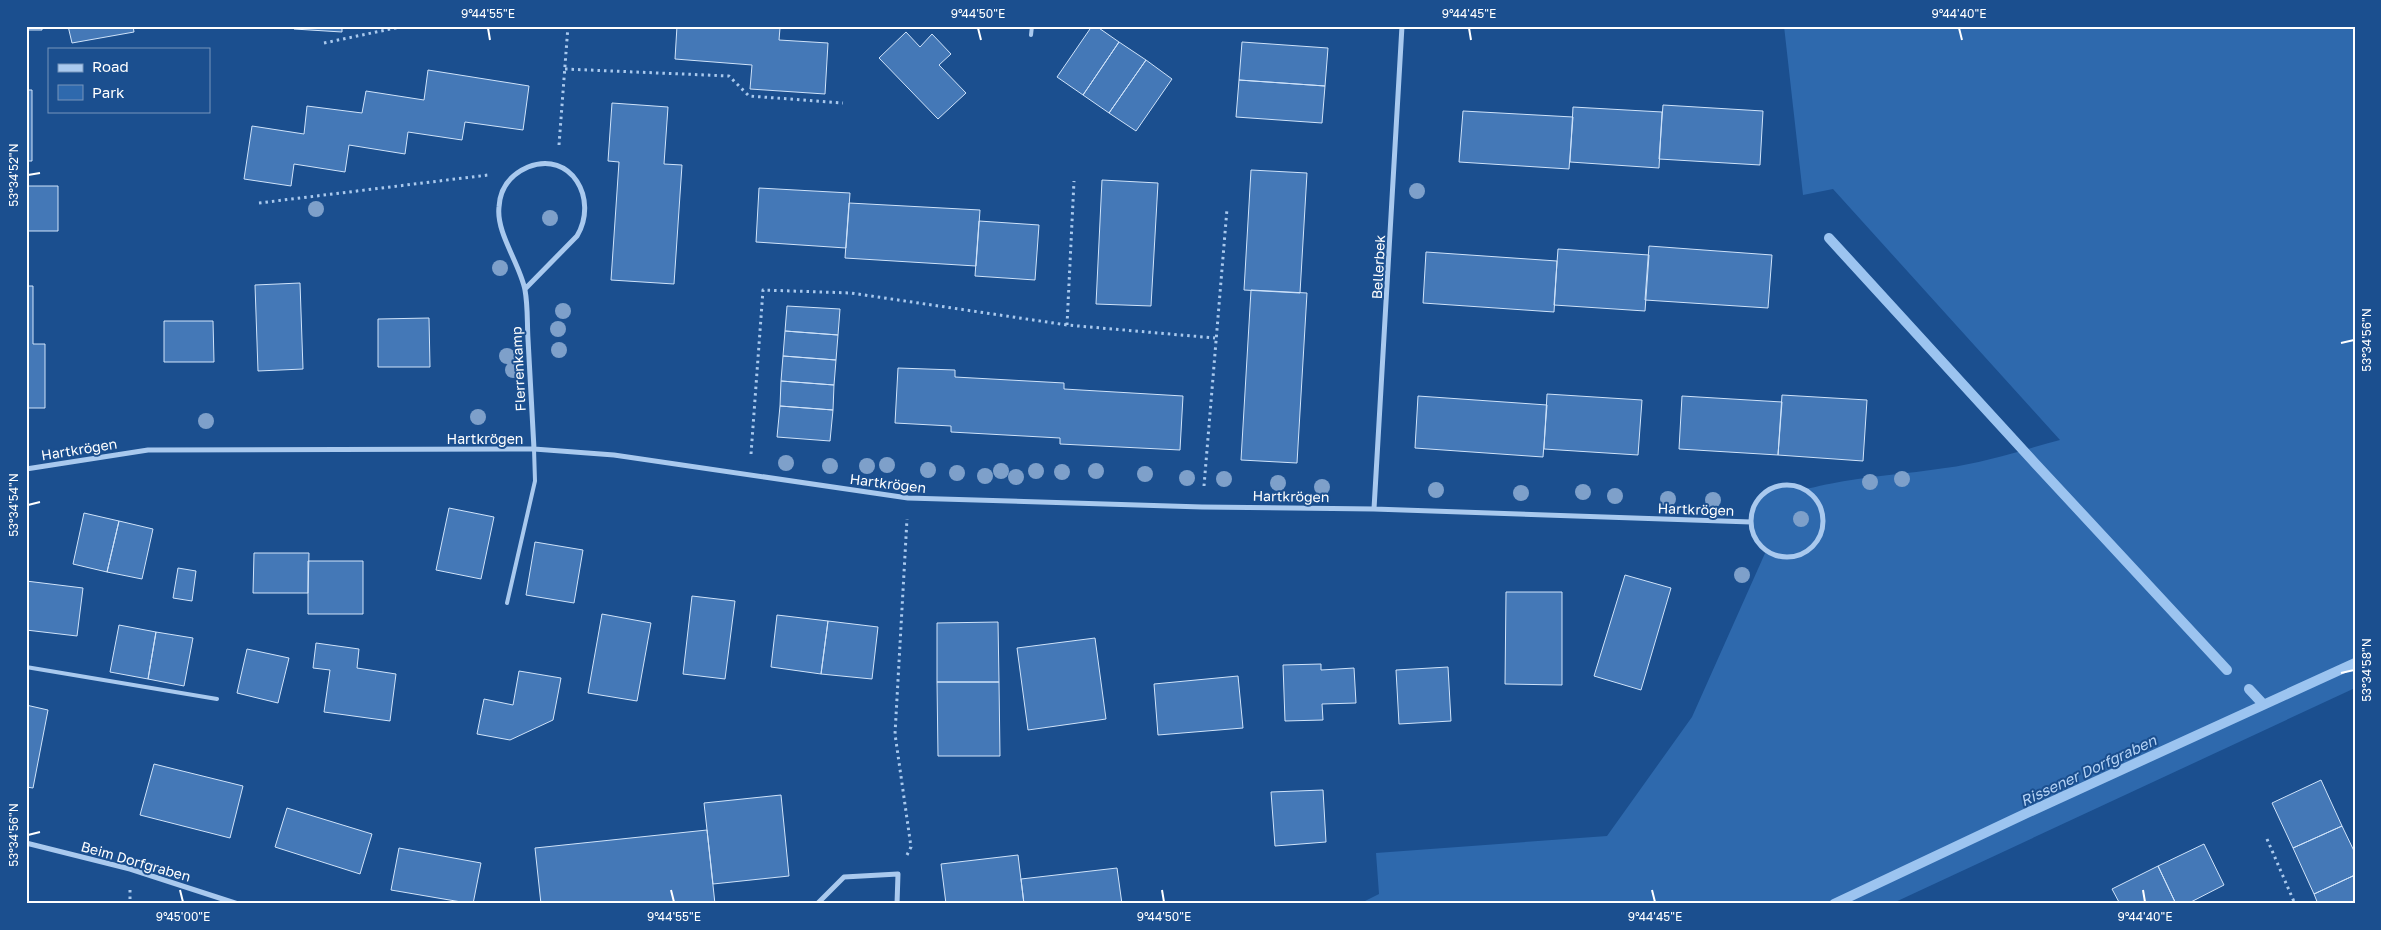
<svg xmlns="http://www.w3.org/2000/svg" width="2381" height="930" viewBox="0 0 2381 930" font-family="'Golos Text',sans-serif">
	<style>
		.green { fill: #2e69ad }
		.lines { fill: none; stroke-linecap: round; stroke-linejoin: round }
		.stream { stroke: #9cc4f0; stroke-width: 10 }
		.building { fill: #4478b7; stroke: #cfe3fa }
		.path { stroke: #a9c9ee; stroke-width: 3; stroke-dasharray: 2.5 4; stroke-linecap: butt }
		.lane { stroke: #a9c9ee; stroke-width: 4 }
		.street { stroke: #a9c9ee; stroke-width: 5 }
		.tree { fill: #7ea0ca }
		.ticks { fill: none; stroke: #fff; stroke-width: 2 }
		.labels { text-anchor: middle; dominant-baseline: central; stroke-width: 4; stroke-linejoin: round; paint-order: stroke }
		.street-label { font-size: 14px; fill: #fff; stroke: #1b4f8f }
		.water-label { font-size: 15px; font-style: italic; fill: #b5d3f5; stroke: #1b4f8f }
		.neatline { fill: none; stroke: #fff; stroke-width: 2 }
		.ticks-label { font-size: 12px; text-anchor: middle; fill: #fff }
	</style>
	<rect width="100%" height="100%" fill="#1b4f8f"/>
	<path class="green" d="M1784 26H2355V688L1891 904H1359L1379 894 1376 853 1607 836 1692 717 1766 551C1750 533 1745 509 1766 492 1780 482 1788 488 1802 489 1810 489 1821 485 1829 484 1867 476 1907 474 1945 468 1984 463 2022 450 2060 440L1833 189 1803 195Z"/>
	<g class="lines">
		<path class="stream" d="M1829 238 2033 461 2227 670
			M2249 689 2263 704
			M1834 904 2029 812 2355 663"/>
	</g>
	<path class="building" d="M26 26H42V30H26Z
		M68 26H133L134 32 72 43Z
		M294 26H342V32L294 29Z
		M677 26 780 28 779 40 828 43 825 94 750 89 752 65 675 59Z
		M1092 26H1096L1119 42 1083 95 1057 77Z
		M906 32 920 47 932 34 951 54 939 65 966 93 938 119 879 58Z
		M1119 42 1146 60 1109 113 1083 95Z
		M1242 42 1328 48 1325 86 1239 80Z
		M1146 60 1172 79 1136 131 1109 113Z
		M428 70 529 86 523 130 465 122 462 140 408 132 405 154 349 145 345 172 294 164 291 186 244 179 252 126 304 134 307 106 362 113 366 91 424 100Z
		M1239 80 1325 86 1322 123 1236 117Z
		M26 90H32V161H26Z
		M612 103 668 107 664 164 682 165 674 284 611 280 619 162 608 161Z
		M1663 105 1763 111 1760 165 1659 159Z
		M1573 107 1662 112 1659 168 1570 162Z
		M1463 111 1573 117 1569 169 1459 162Z
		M1251 170 1307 173 1300 293 1244 290Z
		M1102 180 1158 183 1151 306 1096 304Z
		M26 186H58V231H26Z
		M759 188 850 193 846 248 756 242Z
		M849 203 980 210 976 266 845 258Z
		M979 221 1039 225 1035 280 975 276Z
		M1649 246 1772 255 1768 308 1645 300Z
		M1558 249 1649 255 1645 311 1554 305Z
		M1426 252 1557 261 1554 312 1423 303Z
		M300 283 303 369 258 371 255 285Z
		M26 286H33V344H45V408H26Z
		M1251 290 1307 293 1297 463 1241 460Z
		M787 306 840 309 838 335 785 331Z
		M429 318 430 367H378V319Z
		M164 321H213L214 362H164Z
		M785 331 838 335 836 360 783 356Z
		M783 356 836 360 834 385 781 381Z
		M898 368 955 370V377L1064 383V389L1183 396 1180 450 1060 444V438L951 432V426L895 423Z
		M781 381 834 385 833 410 780 406Z
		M1547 394 1642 400 1638 455 1544 449Z
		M1782 395 1867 400 1863 461 1778 455Z
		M1418 396 1547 405 1543 457 1415 448Z
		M1682 396 1782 402 1778 455 1679 449Z
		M780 406 833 410 830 441 777 437Z
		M449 508 494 517 481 579 436 570Z
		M84 513 119 521 107 572 73 564Z
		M119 521 153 529 142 579 107 572Z
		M535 542 583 550 574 603 526 595Z
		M254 553H309L308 593H253Z
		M308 561H363V614H308Z
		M178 568 196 571 192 601 173 598Z
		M1625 575 1671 588 1641 690 1594 676Z
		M26 581 83 588 77 636 26 630Z
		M1506 592H1562V685L1505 684Z
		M692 596 735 601 725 679 683 674Z
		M602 614 651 623 637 701 588 693Z
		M777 615 828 621 821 674 771 667Z
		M828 621 878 627 872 679 821 674Z
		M998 622 999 682H937V623Z
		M119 625 156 632 148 679 110 672Z
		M156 632 193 638 184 686 148 679Z
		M1095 638 1106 719 1028 730 1017 648Z
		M316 643 359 649 357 668 396 674 390 721 324 712 330 670 313 668Z
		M247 649 289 658 278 703 237 693Z
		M1321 664V670L1354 668 1356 703 1322 704 1323 720 1285 721 1283 665Z
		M1448 667 1451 721 1399 724 1396 670Z
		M519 671 561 678 553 720 510 740 477 734 484 699 513 705Z
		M1238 676 1243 728 1158 735 1154 684Z
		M937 682H999L1000 756H938Z
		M26 705 48 710 33 788 26 787Z
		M154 764 243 786 230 838 140 815Z
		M2321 780 2342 826 2293 848 2272 803Z
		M1323 790 1326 842 1275 846 1271 792Z
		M781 795 789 876 713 884 704 803Z
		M287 808 372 834 360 874 275 847Z
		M2342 826 2355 853V875L2314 894 2293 848Z
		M707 830 715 904H541L535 848Z
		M2204 844 2224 885 2187 904H2176L2158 866Z
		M399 848 481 863 473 904 391 890Z
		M1018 855 1024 904H946L941 864Z
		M2158 866 2176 904H2120L2112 889Z
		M1117 868 1122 904H1024L1021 879Z
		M2355 875V904H2318L2314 894Z"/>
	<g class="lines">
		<path class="path" d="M324 43 405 26
			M565 69 729 76 749 96 843 103
			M559 145 568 26
			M259 203 488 175
			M1067 325 1074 181
			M751 454 763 290 851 293 1067 325 1215 338
			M1204 486 1227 209
			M2267 839 2295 904
			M907 855 911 847 895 734 907 519
			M130 890V904"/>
		<path class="lane" d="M1031 35 1032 26
			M507 603 535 481 534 449
			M26 667 217 699"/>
		<path class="street" d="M525 289 577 236C599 199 571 150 528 167 510 175 500 188 499 207 496 233 520 264 525 290 528 306 527 323 528 339 530 376 532 412 534 449
			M26 469 148 450 534 449 614 455 908 498 1202 507 1374 509 1751 522
			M1751 521a36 36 0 1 1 72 0a36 36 0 1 1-72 0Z
			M1374 509 1402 26
			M26 843 130 869 238 904
			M817 904 844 877 898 874 897 904"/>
	</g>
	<g class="tree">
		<circle cx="1417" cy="191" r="8"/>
		<circle cx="316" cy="209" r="8"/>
		<circle cx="550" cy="218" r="8"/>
		<circle cx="500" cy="268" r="8"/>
		<circle cx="563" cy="311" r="8"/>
		<circle cx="558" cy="329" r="8"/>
		<circle cx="559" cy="350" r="8"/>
		<circle cx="507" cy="356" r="8"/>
		<circle cx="513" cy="370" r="8"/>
		<circle cx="478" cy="417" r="8"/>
		<circle cx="206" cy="421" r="8"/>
		<circle cx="786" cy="463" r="8"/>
		<circle cx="887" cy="465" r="8"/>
		<circle cx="830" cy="466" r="8"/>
		<circle cx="867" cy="466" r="8"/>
		<circle cx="928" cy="470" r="8"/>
		<circle cx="1001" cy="471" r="8"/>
		<circle cx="1036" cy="471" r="8"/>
		<circle cx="1096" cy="471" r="8"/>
		<circle cx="1062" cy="472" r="8"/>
		<circle cx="957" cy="473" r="8"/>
		<circle cx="1145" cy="474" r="8"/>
		<circle cx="985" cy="476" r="8"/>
		<circle cx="1016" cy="477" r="8"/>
		<circle cx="1187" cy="478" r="8"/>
		<circle cx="1224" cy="479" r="8"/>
		<circle cx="1902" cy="479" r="8"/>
		<circle cx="1870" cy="482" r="8"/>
		<circle cx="1278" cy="483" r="8"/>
		<circle cx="1322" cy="487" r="8"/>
		<circle cx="1436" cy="490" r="8"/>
		<circle cx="1583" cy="492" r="8"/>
		<circle cx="1521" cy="493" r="8"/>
		<circle cx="1615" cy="496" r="8"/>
		<circle cx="1668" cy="499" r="8"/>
		<circle cx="1713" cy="500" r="8"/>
		<circle cx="1801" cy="519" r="8"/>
		<circle cx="1742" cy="575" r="8"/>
	</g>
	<path class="ticks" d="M488 28 490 40M978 28 981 40M1469 28 1471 40M1959 28 1962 40M28 175 40 173M2341 343 2354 340M28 505 40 502M2341 673 2354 670M28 835 40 832M180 890 183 902M671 890 674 902M1162 890 1164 902M1652 890 1655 902M2143 890 2145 902"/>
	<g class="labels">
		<g class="street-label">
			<text transform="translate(1378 267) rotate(-87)">Bellerbek</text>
			<text transform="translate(518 369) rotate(-93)">Flerrenkamp</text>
			<text x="485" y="438">Hartkrögen</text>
			<text transform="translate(79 449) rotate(-9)">Hartkrögen</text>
			<text transform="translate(888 483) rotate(7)">Hartkrögen</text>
			<text transform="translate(1291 496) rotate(1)">Hartkrögen</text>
			<text transform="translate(1696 509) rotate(2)">Hartkrögen</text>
			<text transform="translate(136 861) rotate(16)">Beim Dorfgraben</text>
		</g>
		<g class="water-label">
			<text transform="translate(2088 770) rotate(-25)">Rissener Dorfgraben</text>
		</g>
	</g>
	<rect width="2381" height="930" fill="none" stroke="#1b4f8f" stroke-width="55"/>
	<rect x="48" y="48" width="162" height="65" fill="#1b4f8f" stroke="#7695bc"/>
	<rect x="58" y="64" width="25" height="8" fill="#a9c9ee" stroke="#7695bc"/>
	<text x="92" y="72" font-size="15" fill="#ffffff">Road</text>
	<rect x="58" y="85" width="25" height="15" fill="#2e69ad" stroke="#7695bc"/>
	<text x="92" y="98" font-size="15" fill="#ffffff">Park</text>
	<rect x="28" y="28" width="2326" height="874" class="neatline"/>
	<g class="ticks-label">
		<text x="488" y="18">9°44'55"E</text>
		<text x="978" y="18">9°44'50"E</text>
		<text x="1469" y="18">9°44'45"E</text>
		<text x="1959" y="18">9°44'40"E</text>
		<text transform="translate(14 175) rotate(-90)" y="4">53°34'52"N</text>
		<text transform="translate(2367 340) rotate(-90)" y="4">53°34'56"N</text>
		<text transform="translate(14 505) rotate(-90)" y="4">53°34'54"N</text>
		<text transform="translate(2367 670) rotate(-90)" y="4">53°34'58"N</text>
		<text transform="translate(14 835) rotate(-90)" y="4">53°34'56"N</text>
		<text x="183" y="921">9°45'00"E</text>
		<text x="674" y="921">9°44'55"E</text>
		<text x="1164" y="921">9°44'50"E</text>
		<text x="1655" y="921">9°44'45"E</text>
		<text x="2145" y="921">9°44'40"E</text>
	</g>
</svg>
